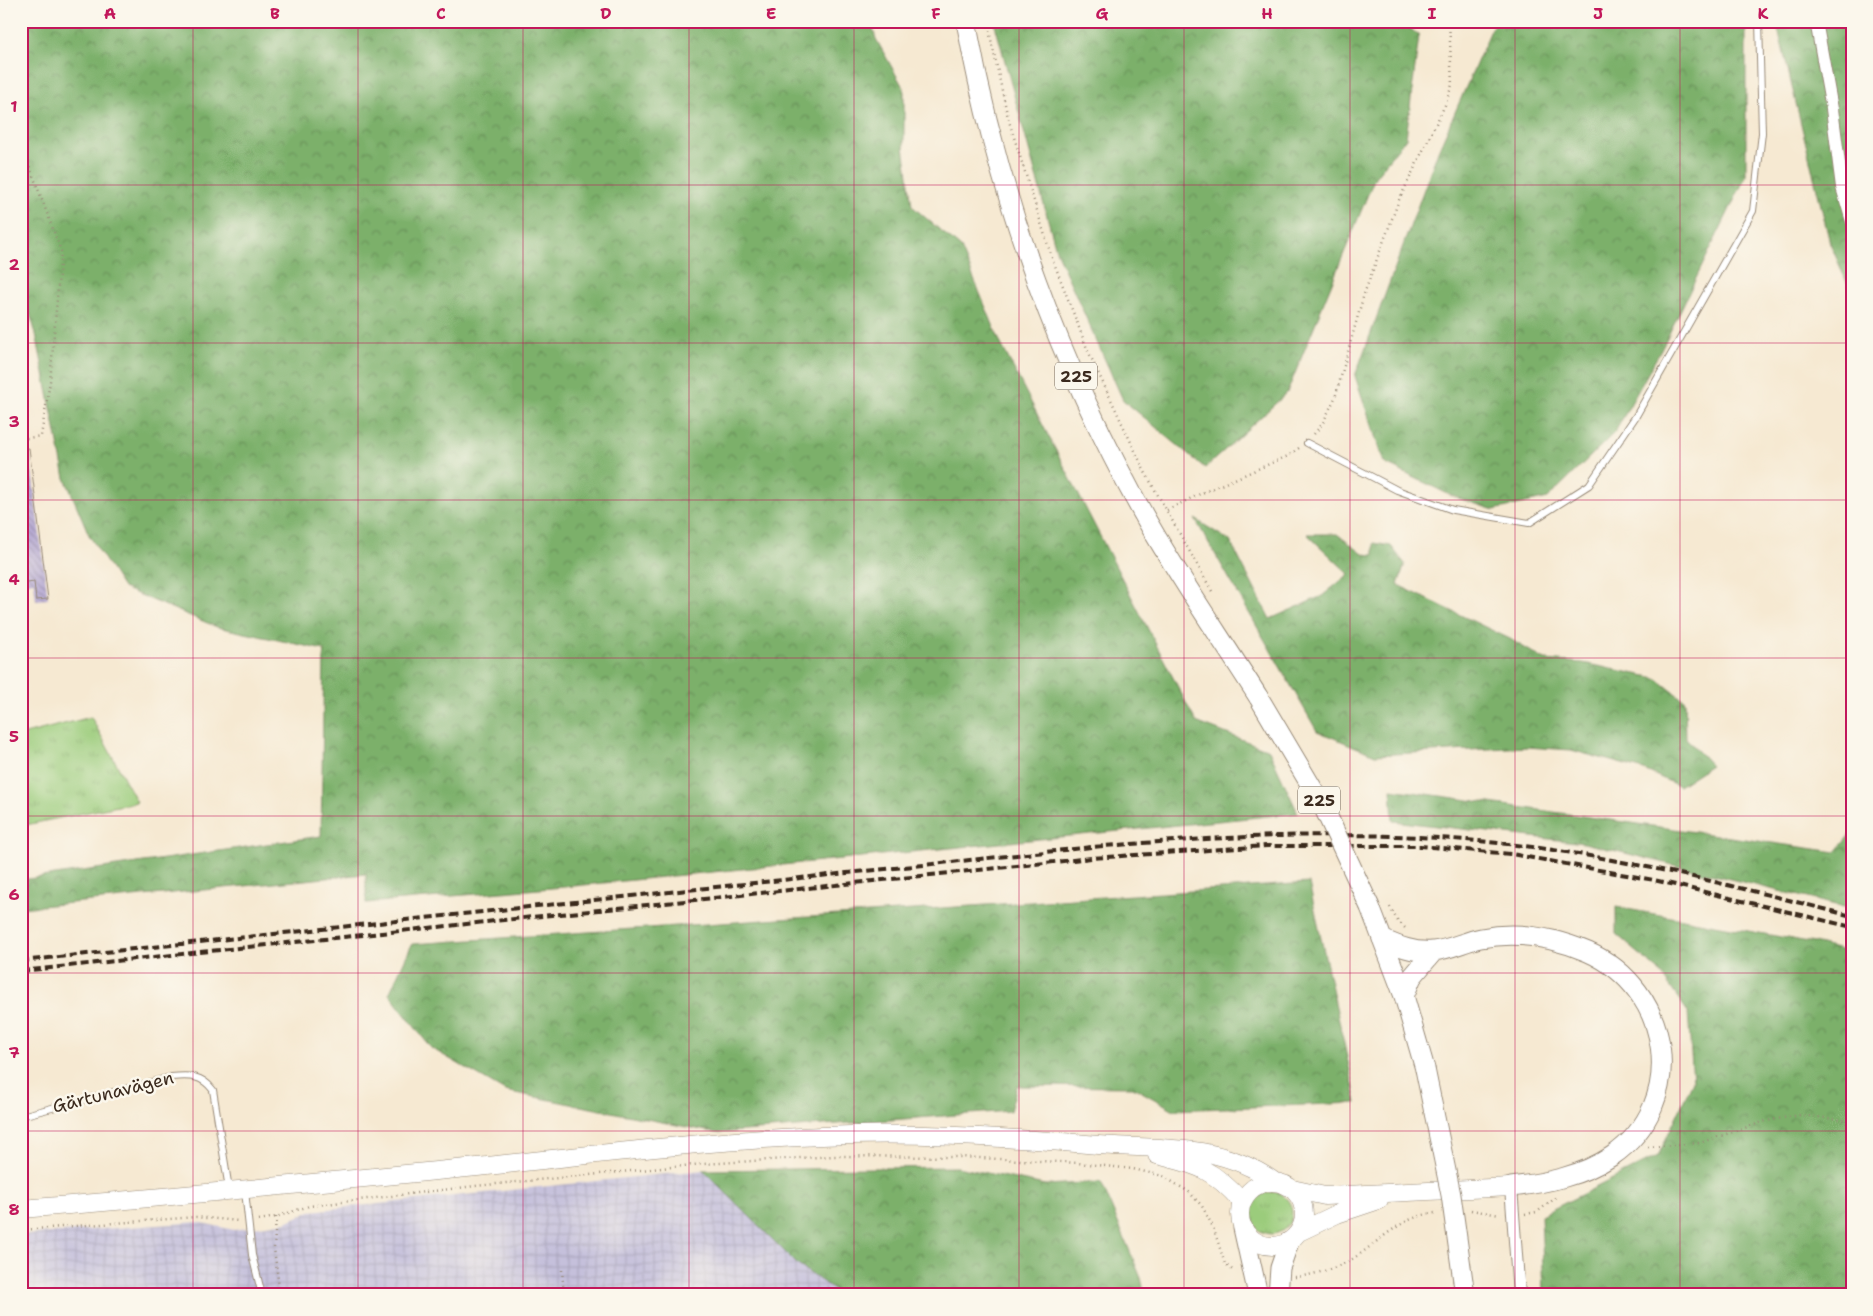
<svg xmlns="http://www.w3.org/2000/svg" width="1873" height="1316" viewBox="0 0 1873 1316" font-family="'Shantell Sans',sans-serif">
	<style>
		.industrial { fill: url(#industrial-grid) }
		.grass { fill: url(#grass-tufts); stroke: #6b7b4c }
		.forest { fill: url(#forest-crowns); stroke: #5c6d44 }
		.building { fill: url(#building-back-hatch) }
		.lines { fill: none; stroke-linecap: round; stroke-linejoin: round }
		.lane-casing { stroke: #988a78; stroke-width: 8 }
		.street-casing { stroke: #988a78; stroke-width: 14 }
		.secondary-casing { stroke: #988a78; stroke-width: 19 }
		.primary-casing { stroke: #988a78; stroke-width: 21 }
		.path { stroke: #988a78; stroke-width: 2.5; stroke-dasharray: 1 4; stroke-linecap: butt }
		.lane { stroke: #fff; stroke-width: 6 }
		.street { stroke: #fff; stroke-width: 12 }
		.secondary { stroke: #fff; stroke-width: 18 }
		.primary { stroke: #fff; stroke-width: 19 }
		.rail { stroke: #3b2a1e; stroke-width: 4; stroke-dasharray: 8 4; stroke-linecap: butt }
		.primary-bridge-casing { stroke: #988a78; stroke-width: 21; stroke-linecap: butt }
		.primary-bridge { stroke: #fff; stroke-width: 19 }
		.grid { fill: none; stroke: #c2185b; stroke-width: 1; stroke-opacity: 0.55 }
		.labels { text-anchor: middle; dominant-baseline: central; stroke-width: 5; stroke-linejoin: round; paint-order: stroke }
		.shield { fill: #fbf7ec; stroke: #75685c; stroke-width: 1 }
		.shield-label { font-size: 16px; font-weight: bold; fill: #3b2a1e }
		.street-label { font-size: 18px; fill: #3b2a1e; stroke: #fbf7ec }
		.neatline { fill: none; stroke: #c2185b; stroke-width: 2 }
		.grid-label { font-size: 16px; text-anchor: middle; font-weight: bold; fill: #c2185b }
	</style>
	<defs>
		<pattern id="industrial-grid" width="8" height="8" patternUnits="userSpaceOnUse" patternTransform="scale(1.25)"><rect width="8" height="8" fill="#c5c0db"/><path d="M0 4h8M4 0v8" fill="none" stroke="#aaa5bc"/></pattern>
		<pattern id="grass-tufts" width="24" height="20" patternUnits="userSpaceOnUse" patternTransform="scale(1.25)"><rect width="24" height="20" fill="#9bcc7b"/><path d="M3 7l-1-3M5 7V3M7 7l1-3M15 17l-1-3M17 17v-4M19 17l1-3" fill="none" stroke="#86af6a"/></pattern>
		<pattern id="forest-crowns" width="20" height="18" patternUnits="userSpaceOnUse" patternTransform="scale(1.25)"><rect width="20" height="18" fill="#7cb06b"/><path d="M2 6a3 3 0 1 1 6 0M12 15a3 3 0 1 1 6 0" fill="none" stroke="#678f57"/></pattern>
		<pattern id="building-back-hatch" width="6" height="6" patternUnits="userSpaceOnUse" patternTransform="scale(1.25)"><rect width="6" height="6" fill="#b4a7d2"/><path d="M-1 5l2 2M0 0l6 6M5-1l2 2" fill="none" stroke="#9488aa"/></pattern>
	</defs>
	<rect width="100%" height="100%" fill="#fbf7ec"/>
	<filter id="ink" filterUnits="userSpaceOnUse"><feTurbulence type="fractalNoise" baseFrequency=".02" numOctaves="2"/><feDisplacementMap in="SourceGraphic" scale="10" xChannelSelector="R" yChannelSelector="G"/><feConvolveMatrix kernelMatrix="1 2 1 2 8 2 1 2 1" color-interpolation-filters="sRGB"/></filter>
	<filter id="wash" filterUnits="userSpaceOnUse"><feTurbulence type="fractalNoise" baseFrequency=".0096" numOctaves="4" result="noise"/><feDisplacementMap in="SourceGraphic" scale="20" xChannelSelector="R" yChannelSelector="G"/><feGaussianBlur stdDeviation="1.12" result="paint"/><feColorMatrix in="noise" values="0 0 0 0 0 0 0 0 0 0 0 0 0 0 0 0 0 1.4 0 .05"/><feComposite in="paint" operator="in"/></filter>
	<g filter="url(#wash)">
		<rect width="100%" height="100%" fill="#f6e9d2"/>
		<path class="industrial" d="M703 1170 798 1265 842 1295H21V1235L198 1222 234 1230 286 1222 310 1211Z"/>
		<path class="grass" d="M91 717 137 802 21 826V735Z
			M1250 1213a21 21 0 1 1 42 0a21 21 0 1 1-42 0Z"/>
		<path class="forest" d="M21 21H871L876 39 904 89V146L912 206 961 248 1001 344 1196 722 1269 750 1298 813 564 887 366 903V874L21 908V880L321 836 324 650 217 627 123 588 89 535 65 478 36 334 21 283Z
			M994 21H1402L1419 36 1406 138 1375 177 1287 393 1205 468 1123 400 1057 253Z
			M1495 21H1746V176L1662 348 1615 432 1548 498 1494 510 1452 496 1384 463 1355 376 1438 151Z
			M1776 21H1852V294L1830 243Z
			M1195 519 1230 541 1270 619 1322 596 1349 574 1307 534H1337L1363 554 1374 555V543L1391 546 1405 564 1398 585 1510 639 1545 660 1583 663 1656 678 1685 701 1686 738 1711 765 1679 786 1644 770 1571 750 1527 747 1375 755 1317 731Z
			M1391 789 1836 852 1852 832V909L1584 843 1393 821Z
			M1309 883 1357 1103 1174 1110 1133 1087 1017 1086 1010 1111 717 1133 505 1091 431 1048 389 994 412 944Z
			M1616 907 1814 943 1852 953V1295H1544L1541 1215 1658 1156 1693 1081 1688 1012 1658 970 1616 934Z
			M957 1167 1045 1185 1101 1182 1141 1278 1145 1295H842L798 1265 703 1170Z"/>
		<g id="blocks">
			<path class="building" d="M29 448 48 599 36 600 34 582 21 584V449Z"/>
		</g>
	</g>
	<g filter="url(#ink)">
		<use href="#blocks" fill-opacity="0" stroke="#988a78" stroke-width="1"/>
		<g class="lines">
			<g class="lane-casing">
				<path id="lane" d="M1307 443 1397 490 1453 510 1529 523 1589 485 1636 416 1753 211 1762 133 1759 21
					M25 1115 171 1077C189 1075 202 1075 213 1090L229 1189
					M245 1191 252 1255 262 1295
					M629 1295 648 1293 659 1295"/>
			</g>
			<g class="street-casing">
				<path id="street" d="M1816 21 1832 109 1842 187 1852 221
					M1511 1187 1519 1295"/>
			</g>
			<g class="secondary-casing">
				<path id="secondary" d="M1157 1155C1198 1165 1213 1169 1242 1202
					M1240 1214a32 32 0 1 1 64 0a32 32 0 1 1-64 0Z
					M1292 1189 1325 1196 1511 1187
					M21 1209C173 1197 325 1182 477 1167 601 1154 726 1138 851 1135 933 1133 1016 1138 1098 1145 1163 1150 1219 1142 1275 1182
					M1299 1232 1337 1214 1379 1200"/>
			</g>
			<g class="primary-casing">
				<path id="primary" d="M966 21C998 198 1061 370 1150 526 1184 585 1223 641 1259 698
					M1370 907 1404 996 1425 1069
					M1382 939C1398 946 1415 953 1433 951 1449 950 1465 941 1481 938 1517 931 1555 938 1588 952 1672 989 1689 1103 1612 1156 1582 1176 1546 1183 1511 1187
					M1404 996 1412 977 1434 951
					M1243 1228 1258 1295
					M1463 1281 1465 1295
					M1278 1295 1280 1268 1289 1242"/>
			</g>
			<path class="path" d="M987 21 1008 118 1051 255 1088 351 1145 472 1213 593
				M21 143 61 251 50 382 41 436 21 439
				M1314 434 1323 423 1335 398 1364 294 1399 200 1445 105 1452 85 1449 21
				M1167 510 1202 493 1288 456 1299 448
				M1390 907 1397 920 1407 930
				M1648 1147 1699 1143 1766 1121 1800 1115 1852 1121
				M1471 1210 1500 1215
				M1525 1214 1537 1212 1557 1197
				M276 1217 274 1248 280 1295
				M259 1220 276 1217 309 1206 475 1186 703 1164 834 1156 958 1157 1078 1163 1133 1169 1163 1176 1189 1192 1202 1206 1213 1227 1225 1264 1235 1272
				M21 1230 196 1217 239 1221
				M562 1270 564 1295
				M1295 1277C1314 1275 1338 1268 1354 1258 1380 1241 1403 1215 1436 1213"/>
			<use href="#lane" class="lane"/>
			<use href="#street" class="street"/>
			<use href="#secondary" class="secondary"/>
			<use href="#primary" class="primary"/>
			<path class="rail" d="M21 961 1092 847C1216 837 1341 830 1466 840 1596 850 1725 884 1852 916
				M21 971 1092 858 1267 846H1420L1466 850 1511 854 1654 880 1852 927"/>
			<g class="primary-bridge-casing">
				<path id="primary-bridge" d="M1259 698 1323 806 1370 907
					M1425 1069 1451 1195 1463 1281"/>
			</g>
			<use href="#primary-bridge" class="primary-bridge"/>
		</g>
	</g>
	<path class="grid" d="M193 21V1295M358 21V1295M523 21V1295M689 21V1295M854 21V1295M1019 21V1295M1184 21V1295M1350 21V1295M1515 21V1295M1680 21V1295M21 185H1852M21 343H1852M21 500H1852M21 658H1852M21 816H1852M21 973H1852M21 1131H1852"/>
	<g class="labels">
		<g class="shield">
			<rect x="1055" y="362.5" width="42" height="27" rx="4"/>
			<rect x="1298" y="786.5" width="42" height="27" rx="4"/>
		</g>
		<g class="shield-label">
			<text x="1076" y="376">225</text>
			<text x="1319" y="800">225</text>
		</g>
		<g class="street-label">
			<text transform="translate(113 1092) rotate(-14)">Gärtunavägen</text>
		</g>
	</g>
	<rect width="1873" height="1316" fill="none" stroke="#fbf7ec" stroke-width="55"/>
	<rect x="28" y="28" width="1818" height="1260" class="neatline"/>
	<g class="grid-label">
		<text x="110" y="19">A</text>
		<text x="275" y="19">B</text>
		<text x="441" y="19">C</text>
		<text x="606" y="19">D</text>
		<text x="771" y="19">E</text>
		<text x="936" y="19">F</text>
		<text x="1102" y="19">G</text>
		<text x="1267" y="19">H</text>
		<text x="1432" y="19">I</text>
		<text x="1598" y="19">J</text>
		<text x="1763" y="19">K</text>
		<text x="14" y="112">1</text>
		<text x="14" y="270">2</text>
		<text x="14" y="427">3</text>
		<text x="14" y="585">4</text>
		<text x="14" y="742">5</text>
		<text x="14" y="900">6</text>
		<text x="14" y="1058">7</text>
		<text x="14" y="1215">8</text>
	</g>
</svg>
